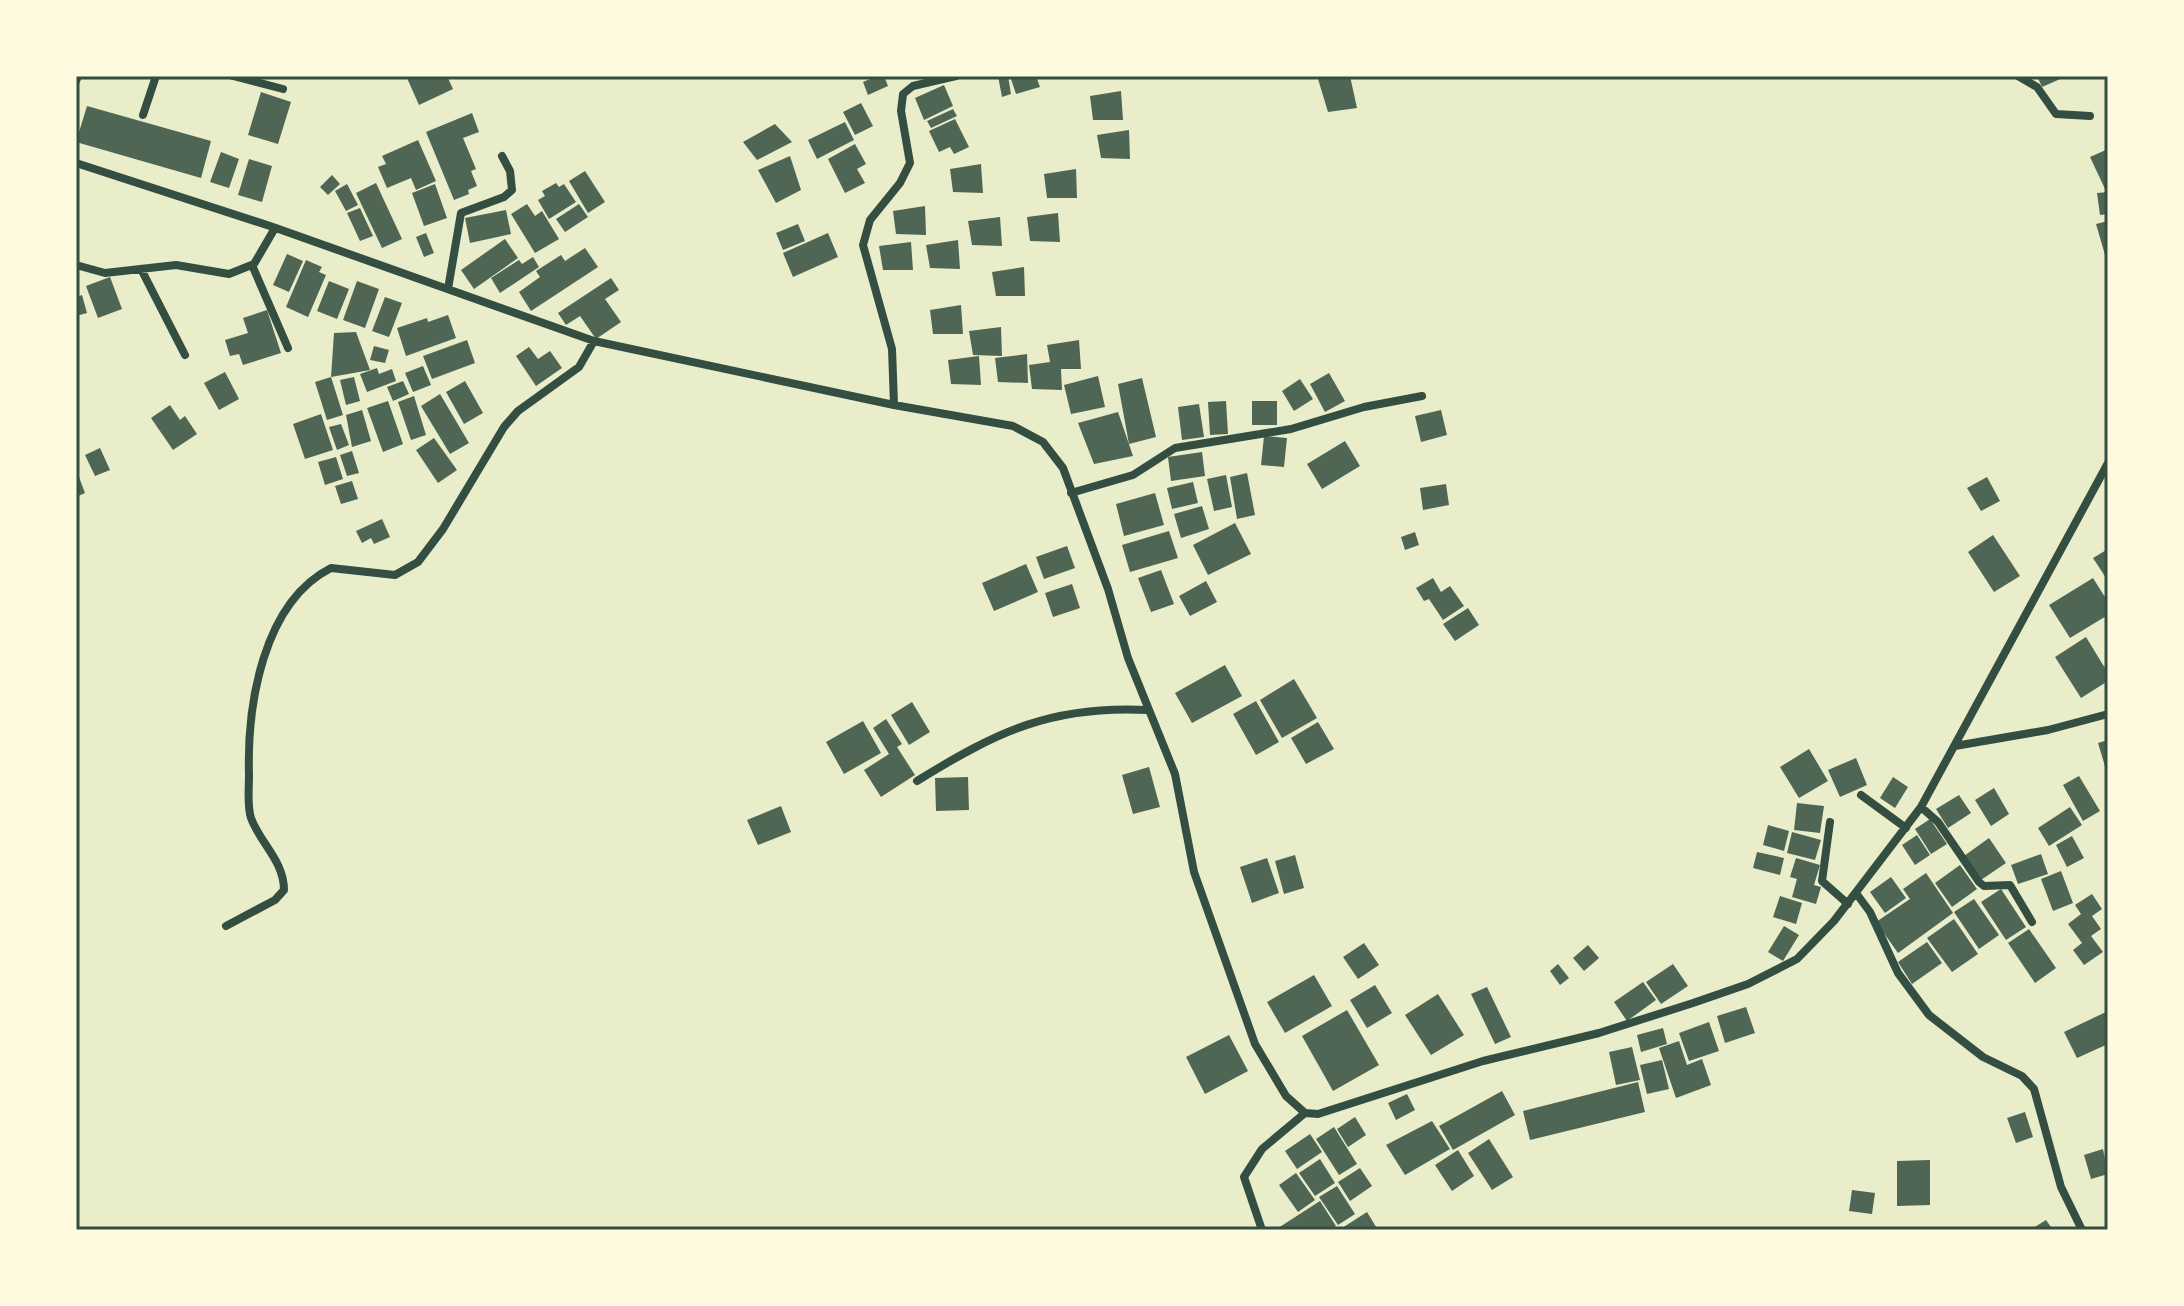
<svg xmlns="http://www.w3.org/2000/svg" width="2184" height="1306" viewBox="0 0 2184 1306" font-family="'Public Sans',sans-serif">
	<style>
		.building { fill: #4f6655 }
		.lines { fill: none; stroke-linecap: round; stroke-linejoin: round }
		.minor { stroke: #344e41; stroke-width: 8 }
		.neatline { fill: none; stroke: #344e41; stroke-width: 3 }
	</style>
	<rect width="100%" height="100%" fill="#e9edc9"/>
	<path class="building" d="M410 76H447L453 89 419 105 407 78Z
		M877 76H884L888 86 868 95 863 82Z
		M998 76H1008L1011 94 1002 97Z
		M1010 76H1036L1040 87 1016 94Z
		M1350 76 1357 108 1328 112 1318 79Z
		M2037 76H2067L2042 87Z
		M944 85 953 106 924 120 915 98Z
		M1121 91 1123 120H1093L1090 96Z
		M261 92 291 102 278 144 248 135Z
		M861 103 873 126 855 135 843 112Z
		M87 106 211 141 201 178 76 142Z
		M953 109 957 116 931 128 927 121Z
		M472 113 479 132 463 138 476 169 471 171 477 186 468 190 469 194 454 200 426 132Z
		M955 119 969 147 954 154 950 147 939 152 929 131Z
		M845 122 854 140 817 159 808 140Z
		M775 124 792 142 757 160 743 142Z
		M1129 130 1130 159 1101 158 1097 135Z
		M418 140 436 181 416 190 411 178 387 188 378 167 386 164 382 156Z
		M855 144 866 164 857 169 865 183 845 193 828 159Z
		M2108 149V189L2106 191 2090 157Z
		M221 152 239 159 229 188 210 182Z
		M790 156 801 190 776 203 758 170Z
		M249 159 272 166 262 202 238 195Z
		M981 164 983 193 953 192 950 169Z
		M1076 169 1077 198H1047L1044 174Z
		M585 171 605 202 588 213 569 181Z
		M332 175 340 184 328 195 320 187Z
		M376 183 402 239 382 248 356 193Z
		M556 183 559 187 564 184 576 202 549 219 538 200 545 196 542 191Z
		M347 184 358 205 346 211 335 191Z
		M435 184 447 218 424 226 412 193Z
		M2108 192V214L2100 215 2097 193Z
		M527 204 535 216 542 211 559 239 535 253 511 214Z
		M579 204 588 217 565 232 556 219Z
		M925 206 926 235 896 234 893 211Z
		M360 208 373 236 360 241 347 213Z
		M506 210 511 234 470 243 465 218Z
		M1058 213 1060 242 1030 241 1027 217Z
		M1000 217 1002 246 972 245 968 221Z
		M2108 221V254L2105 255 2096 224Z
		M798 224 805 241 783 250 776 233Z
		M426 233 434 253 424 257 416 237Z
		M828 233 838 257 793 277 783 253Z
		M505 239 518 258 474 289 461 270Z
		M958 240 960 269 930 268 926 245Z
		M911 242 913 270H883L879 246Z
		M585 248 598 267 531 311 519 292 540 277 536 271 561 255 565 261Z
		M287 254 303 261 289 292 273 285Z
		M533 257 539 267 500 293 491 278 519 260 522 264Z
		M306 260 322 267 319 272 326 275 308 317 286 307Z
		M1024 267 1025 296H996L992 272Z
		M110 277 122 309 98 318 86 286Z
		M611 278 619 290 605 299 621 322 596 339 580 316 566 325 558 313Z
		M329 281 349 289 337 319 317 311Z
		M357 281 379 289 365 328 343 320Z
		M82 295 87 313 76 316V297Z
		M385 297 402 303 389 337 372 331Z
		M961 305 963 334H933L930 310Z
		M267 310 281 353 243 365 239 354 230 356 225 340 248 333 243 318Z
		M448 315 456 338 406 356 397 328 427 318 428 322Z
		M1001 327 1002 356 973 355 969 331Z
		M356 332 370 370 331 377 334 333Z
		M467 340 475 363 432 379 423 356Z
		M1079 340 1081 369H1061L1062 390 1032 389 1029 365 1050 362 1047 345Z
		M374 346 389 350 385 363 370 360Z
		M529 347 538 359 550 351 562 368 536 386 516 356Z
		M1027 354 1028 383 998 382 995 358Z
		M979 356 981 385 951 384 948 360Z
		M423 366 431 385 413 392 405 373Z
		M377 368 379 374 392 369 396 381 367 392 360 374Z
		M225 372 239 399 219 410 204 383Z
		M1329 373 1345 401 1325 412 1310 384Z
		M1098 376 1105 407 1071 414 1064 385Z
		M331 377 343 415 327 420 315 382Z
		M354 377 360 401 346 405 340 380Z
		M1142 378 1156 437 1129 444 1118 384Z
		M1300 379 1313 399 1294 411 1282 391Z
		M403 381 409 394 393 401 387 387Z
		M465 381 483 413 464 424 446 392Z
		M440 394 469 443 450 454 421 406Z
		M414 396 426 435 411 440 398 402Z
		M388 401 403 444 383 452 367 408Z
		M1226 401 1228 434 1210 435 1208 402Z
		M1252 401H1277V425H1252Z
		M1199 404 1204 437 1182 440 1178 407Z
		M170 405 180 420 185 416 197 434 173 450 151 418Z
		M362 410 371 441 352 447 346 415Z
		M1441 410 1447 435 1421 442 1415 416Z
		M1118 412 1133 456 1094 464 1078 423Z
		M321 414 333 450 305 459 293 424Z
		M341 424 349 445 337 450 329 427Z
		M1264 436 1287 438 1284 467 1261 465Z
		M434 438 457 470 438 483 416 450Z
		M1345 441 1360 466 1322 489 1307 464Z
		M100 448 110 470 95 476 85 455Z
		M352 451 359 473 347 476 340 455Z
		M1202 452 1205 476 1171 481 1168 457Z
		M336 457 343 479 325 485 318 462Z
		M76 469 85 493 76 497Z
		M1247 473 1255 515 1237 519 1230 477Z
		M1226 475 1232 507 1214 511 1207 479Z
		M1987 477 2000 501 1981 511 1967 488Z
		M352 481 358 499 341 504 335 486Z
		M1193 482 1198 503 1172 509 1167 488Z
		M1446 484 1449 505 1423 510 1420 488Z
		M1155 493 1164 525 1124 536 1116 504Z
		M1202 506 1209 529 1181 538 1174 514Z
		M382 519 390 537 374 544 371 538 362 543 356 531Z
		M1235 523 1251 554 1208 575 1193 545Z
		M1169 531 1178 558 1130 572 1122 545Z
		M1415 532 1419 545 1405 550 1401 537Z
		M1993 535 2020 576 1994 592 1968 552Z
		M1067 546 1075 568 1044 579 1036 557Z
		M2108 549V581L2093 558Z
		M1026 564 1038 592 994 611 982 583Z
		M1161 570 1174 604 1151 612 1138 578Z
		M1433 578 1441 592 1450 586 1464 606 1443 620 1429 599 1424 601 1416 588Z
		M2093 578 2108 602V615L2070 638 2049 605Z
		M1206 581 1217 602 1190 616 1179 596Z
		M1072 584 1080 608 1053 617 1045 593Z
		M1468 608 1479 625 1455 641 1443 624Z
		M2086 637 2108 673V681L2081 698 2055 657Z
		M1225 665 1242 696 1192 723 1175 693Z
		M1294 679 1317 718 1282 738 1260 700Z
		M1256 701 1279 742 1256 755 1233 714Z
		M912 702 930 732 909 745 891 715Z
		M886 719 902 744 897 747 915 775 881 797 864 770 889 754 873 728Z
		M863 721 881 753 844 774 826 742Z
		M1318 722 1334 749 1306 764 1291 738Z
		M2108 740V773H2107L2098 743Z
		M1809 749 1828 781 1799 798 1780 767Z
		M1856 758 1867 785 1840 797 1828 770Z
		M1149 767 1160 807 1133 814 1122 775Z
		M2079 776 2100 811 2083 821 2063 785Z
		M968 777 969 810 936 811 935 778Z
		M1893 777 1908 787 1895 808 1880 798Z
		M1994 788 2009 814 1991 826 1975 800Z
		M1959 795 1971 813 1948 828 1936 809Z
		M1797 803 1824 806 1820 833 1794 830Z
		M781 806 791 832 758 845 747 820Z
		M2070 807 2082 825 2049 846 2038 828Z
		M1930 819 1947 844 1931 854 1915 829Z
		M1768 825 1789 831 1784 851 1763 845Z
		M1792 832 1821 840 1815 860 1787 853Z
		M1917 835 1930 855 1915 865 1902 845Z
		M2072 836 2084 858 2067 867 2056 845Z
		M1989 838 2006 863 1981 880 1964 856Z
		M1757 852 1784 858 1780 875 1753 868Z
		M2041 854 2048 874 2018 884 2011 865Z
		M1295 855 1304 888 1284 894 1275 861Z
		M1267 858 1279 893 1252 903 1240 867Z
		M1796 858 1820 865 1814 885 1821 887 1816 904 1792 897 1797 879 1790 877Z
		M1960 865 1977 889 1952 907 1935 883Z
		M2061 871 2073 903 2053 911 2041 879Z
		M1926 873 1953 913 1898 953 1876 922 1910 899 1903 889Z
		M1891 877 1906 898 1885 913 1870 892Z
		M2001 889 2026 927 2006 940 1981 902Z
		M2092 894 2102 909 2092 916 2101 929 2091 936 2103 952 2084 965 2073 950 2082 943 2068 924 2081 914 2075 905Z
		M1780 896 1802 903 1796 924 1773 917Z
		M1974 899 1999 935 1979 949 1954 912Z
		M1954 919 1978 954 1952 972 1927 938Z
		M1784 926 1799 935 1783 961 1768 952Z
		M2029 929 2056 968 2035 983 2008 943Z
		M1927 942 1942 963 1912 984 1898 962Z
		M1364 943 1379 965 1358 979 1343 957Z
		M1588 945 1599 958 1584 971 1573 958Z
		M1558 964 1569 978 1560 985 1550 971Z
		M1673 964 1688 986 1661 1004 1646 982Z
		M1314 975 1332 1006 1285 1033 1267 1002Z
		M1643 982 1656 1000 1627 1021 1614 1002Z
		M1375 985 1392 1013 1367 1028 1350 1000Z
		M1487 987 1511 1037 1495 1044 1471 994Z
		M1438 994 1464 1035 1431 1055 1405 1015Z
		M1746 1007 1755 1033 1725 1043 1717 1016Z
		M1347 1010 1379 1065 1333 1091 1302 1036Z
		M2108 1011V1044L2077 1058 2064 1032Z
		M1709 1022 1719 1051 1689 1061 1679 1033Z
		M1663 1028 1667 1044 1641 1052 1637 1035Z
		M1229 1035 1248 1071 1205 1094 1186 1057Z
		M1679 1041 1687 1065 1702 1059 1711 1085 1676 1098 1659 1048Z
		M1632 1047 1640 1080 1616 1085 1609 1052Z
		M1662 1060 1669 1089 1647 1094 1640 1065Z
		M1638 1082 1645 1112 1530 1140 1523 1111Z
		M1502 1091 1515 1115 1453 1150 1439 1126Z
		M1407 1094 1415 1110 1396 1120 1388 1103Z
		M2025 1112 2033 1137 2016 1143 2007 1118Z
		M1355 1117 1366 1135 1348 1147 1337 1129Z
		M1432 1121 1450 1149 1405 1175 1386 1145Z
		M1334 1127 1357 1164 1339 1175 1316 1139Z
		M1310 1134 1322 1152 1297 1169 1285 1151Z
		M1489 1139 1513 1177 1492 1190 1468 1153Z
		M2103 1149 2108 1174 2091 1179 2084 1155Z
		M1458 1150 1474 1176 1452 1191 1435 1165Z
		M1320 1159 1335 1183 1315 1196 1299 1173Z
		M1930 1160V1205L1897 1206V1161Z
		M1360 1168 1372 1186 1350 1201 1338 1182Z
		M1296 1173 1315 1200 1298 1212 1279 1185Z
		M1337 1186 1355 1214 1338 1225 1319 1197Z
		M1852 1190 1875 1193 1872 1214 1849 1211Z
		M1320 1201 1336 1226 1329 1230H1275Z
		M1367 1212 1378 1230H1339Z
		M2046 1220 2053 1230H2030Z"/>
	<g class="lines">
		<path class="minor" d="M233 76 283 89
			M2018 76 2037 87 2056 114 2090 116
			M76 81 78 76
			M143 115 156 76
			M76 163 273 227 594 341 894 405 1013 426 1043 442 1063 468 1108 589 1128 658 1175 774 1194 872 1255 1044 1286 1096 1305 1113 1318 1114 1483 1061 1599 1033 1693 1003 1748 984 1797 959 1834 921 1921 807 2108 463
			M76 265 105 273 176 265 229 274 254 264 275 228
			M252 265 288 348
			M141 269 185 355
			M448 289 461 213 504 197 512 190 510 171 502 156
			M894 405 892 349 863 245 870 220 900 183 910 163 901 111 903 94 913 86 956 76
			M1071 493 1133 475 1175 448 1291 429 1364 407 1422 396
			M1955 746 2048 730 2108 714
			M917 781C998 731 1052 705 1148 710
			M1861 795 1906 828
			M1921 807 1938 822 1979 882 1984 886 2010 885 2032 922
			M1830 822 1822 881 1848 904
			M1856 893 1870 912 1898 973 1929 1015 1983 1057 2022 1076 2034 1089 2061 1187 2082 1230
			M226 926 275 900 284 890C284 861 260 843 251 818 247 806 249 789 249 775 247 707 262 603 331 568L395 575 418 562 443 529 504 427 518 411 579 367 594 341
			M1262 1230 1244 1177 1262 1149 1305 1113"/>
	</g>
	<rect width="2184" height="1306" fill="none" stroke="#fefae0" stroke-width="156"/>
	<rect x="78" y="78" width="2028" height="1150" class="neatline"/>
</svg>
